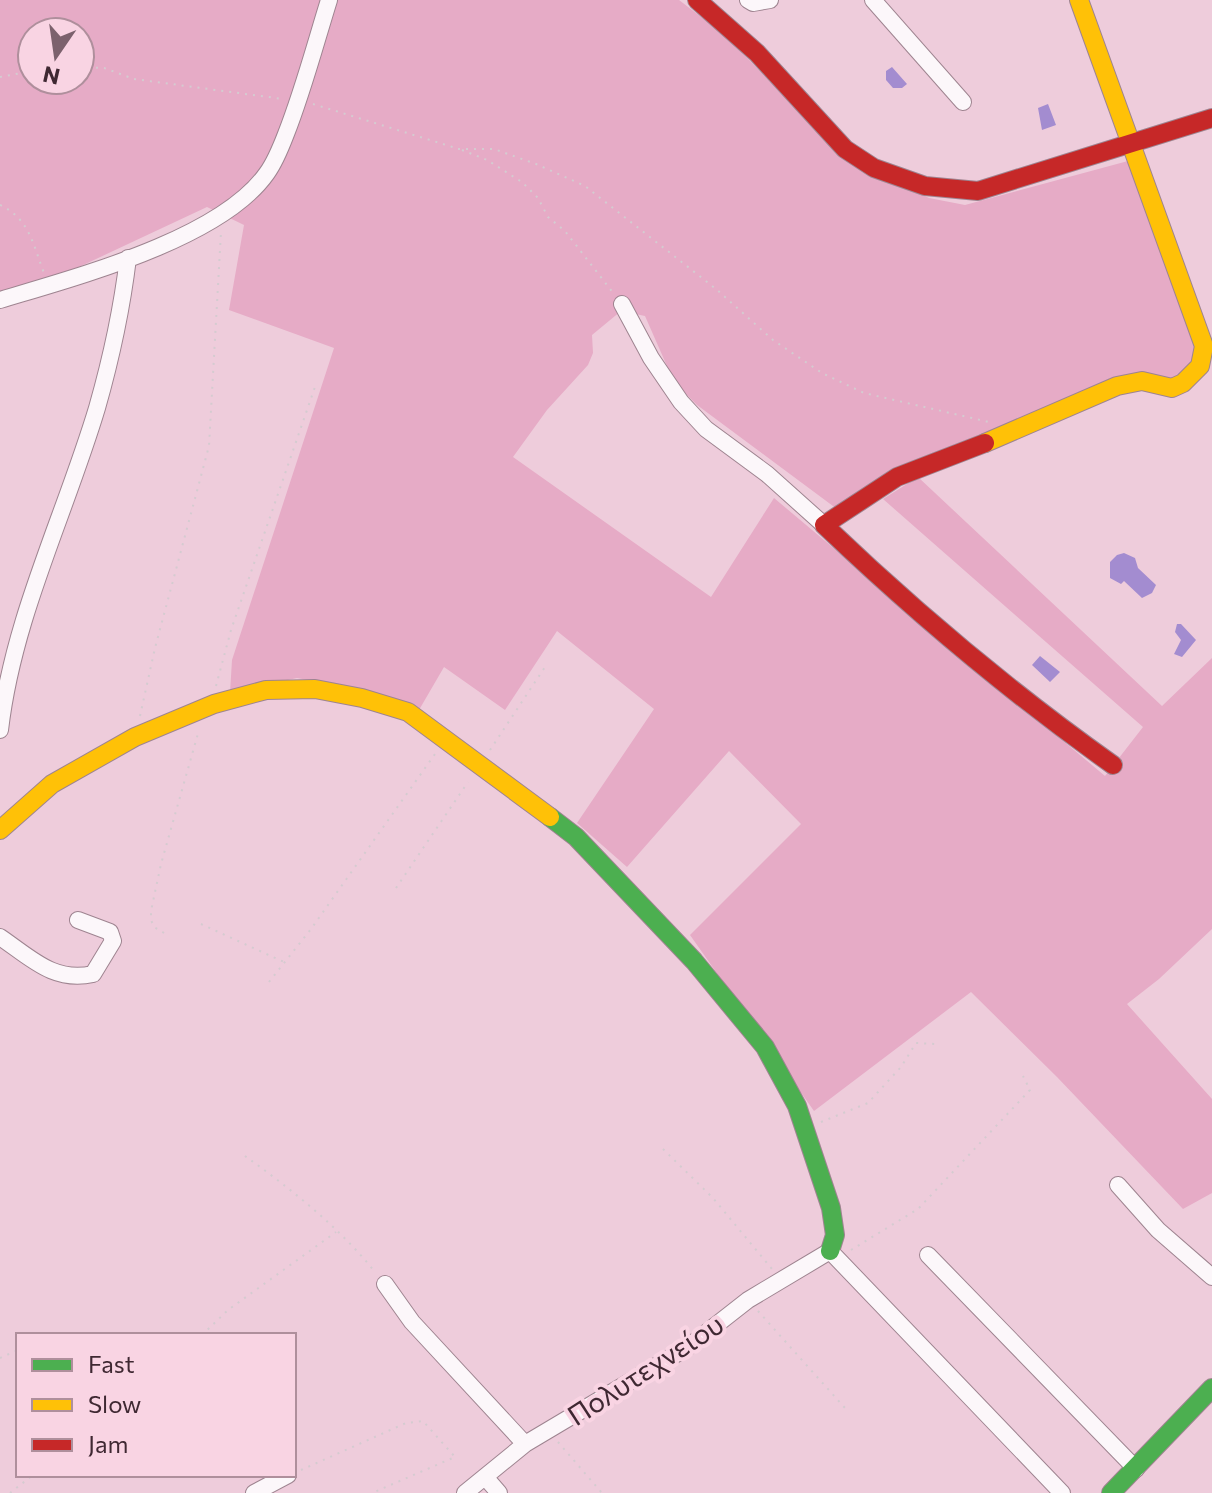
<svg xmlns="http://www.w3.org/2000/svg" width="1212" height="1493" viewBox="0 0 1212 1493" font-family="Commissioner,sans-serif">
	<style>
		.green { fill: #e6abc6; fill-rule: evenodd }
		.water { fill: #a38cd0 }
		.lines { fill: none; stroke-linecap: round; stroke-linejoin: round }
		.street-casing { stroke: #9e8490; stroke-width: 18 }
		.fast-casing { stroke: #9e8490; stroke-width: 20 }
		.slow-casing { stroke: #9e8490; stroke-width: 20 }
		.jam-casing { stroke: #9e8490; stroke-width: 20 }
		.path { stroke: #d5cbd0; stroke-width: 2; stroke-dasharray: 2 6; stroke-linecap: butt }
		.street { stroke: #fcf7fa; stroke-width: 16 }
		.fast { stroke: #4caf50; stroke-width: 18 }
		.slow { stroke: #ffc107; stroke-width: 18 }
		.jam { stroke: #c62828; stroke-width: 18 }
		.labels { text-anchor: middle; dominant-baseline: central; stroke-width: 8; stroke-linejoin: round; paint-order: stroke }
		.street-label { font-size: 28px; fill: #3f2832; stroke: #f9d4e3 }
	</style>
	<rect width="100%" height="100%" fill="#eeccdb"/>
	<path class="green" d="M0 0H679L726 36 842 156 929 198 965 205 1128 161 1200 351 1183 380 1154 381 837 509 697 405 674 382 645 316 621 311 592 335 593 353 588 365 547 410 513 457 711 597 774 498 1105 776 1143 727 883 499 918 477 1162 706 1212 658V929L1159 979 1127 1004 1212 1099V1193L1183 1209 1057 1077 971 992 814 1111 690 935 801 824 729 751 627 867 577 823 654 709 557 631 505 710 444 667 419 710 355 689 297 678 230 693 232 660 334 348 229 310 244 225 207 207 0 304ZM32 32H80V80H32Z"/>
	<path class="water" d="M892 67 907 84 902 88H893L886 80V71Z
		M1048 104 1056 125 1042 130 1038 108Z
		M1124 553 1135 558 1138 568 1156 585 1152 593 1142 598 1124 581 1121 584 1110 578V562L1117 555Z
		M1177 624H1181L1196 640 1182 657 1174 654 1181 640 1175 632Z
		M1040 656 1060 672 1050 682 1032 665Z"/>
	<g class="lines">
		<g class="street-casing">
			<path id="street" d="M748 0 753 3 770 0
				M873 0 963 102
				M0 300C76 277 221 239 267 173 275 162 281 147 286 134 303 91 315 45 329 0
				M622 304 651 358 681 402 706 429 767 474 824 525
				M0 730C13 618 65 515 97 408 111 359 122 308 128 258
				M0 937C31 958 54 983 93 974L113 941 110 932 78 920
				M1118 1185 1158 1230 1212 1277
				M928 1255 1136 1469
				M385 1284 412 1322 525 1444
				M486 1478 499 1493
				M254 1493 288 1475
				M465 1493 525 1444 688 1347 748 1300 830 1251 1062 1493"/>
		</g>
		<g class="fast-casing">
			<path id="fast" d="M550 817 576 837 694 961 765 1047 797 1106 831 1208 835 1235 830 1251
				M1111 1493 1212 1388"/>
		</g>
		<g class="slow-casing">
			<path id="slow" d="M985 443 1117 386 1142 381 1172 388 1183 383 1200 366 1204 346 1079 0
				M0 830 52 784 135 737 214 704 266 690 315 689 362 698 408 712 550 817"/>
		</g>
		<g class="jam-casing">
			<path id="jam" d="M697 0 757 53 845 149 874 168 925 186 978 191 1212 118
				M985 443 897 477 824 525C915 612 1010 692 1113 765"/>
		</g>
		<path class="path" d="M80 67 104 68 134 79 283 99
			M0 77 32 71
			M313 104 456 148
			M458 149H494L536 164 585 186 716 289 773 340 822 373 864 393 989 422
			M462 150 487 160 522 182 538 198 548 217 565 231 614 294
			M0 205C30 219 33 245 44 273
			M216 686 231 630 316 384
			M140 716 155 648 209 446 221 232
			M490 750 547 664
			M396 888 468 782
			M201 924 284 962
			M164 933 154 927 151 920V911L161 864 199 730
			M269 982 311 929 435 754
			M821 1122 868 1103 901 1067 916 1043 935 1044
			M663 1149 713 1198 772 1269
			M245 1156C291 1189 339 1227 375 1272
			M851 1250 918 1209 1030 1090 1023 1076
			M758 1311 845 1408
			M202 1335 228 1310 336 1232
			M0 1358 18 1350
			M558 1442 602 1493
			M301 1470 406 1423 423 1421 455 1457 372 1493
			M10 1493 33 1475"/>
		<use href="#street" class="street"/>
		<use href="#fast" class="fast"/>
		<use href="#slow" class="slow"/>
		<use href="#jam" class="jam"/>
	</g>
	<g class="labels">
		<g class="street-label">
			<text transform="translate(645 1369) rotate(-33)">Πολυτεχνείου</text>
		</g>
	</g>
	<rect x="16" y="1333" width="280" height="144" fill="#f9d4e3" stroke="#af8f9c" stroke-width="2"/>
	<rect x="32" y="1359" width="40" height="12" fill="#4caf50" stroke="#af8f9c" stroke-width="2"/>
	<text x="88" y="1373" font-size="24" fill="#3f2832">Fast</text>
	<rect x="32" y="1399" width="40" height="12" fill="#ffc107" stroke="#af8f9c" stroke-width="2"/>
	<text x="88" y="1413" font-size="24" fill="#3f2832">Slow</text>
	<rect x="32" y="1439" width="40" height="12" fill="#c62828" stroke="#af8f9c" stroke-width="2"/>
	<text x="88" y="1453" font-size="24" fill="#3f2832">Jam</text>
	<g transform="translate(56 56) rotate(193)"><circle r="38" fill="#f9d4e3" stroke="#af8f9c" stroke-width="2"/>
	<path d="M0-6L14 30L0 20L-14 30Z" fill="#7c616d"/>
	<text y="-12" font-size="22" font-weight="bold" text-anchor="middle" fill="#3f2832">N</text>
	</g>
</svg>
